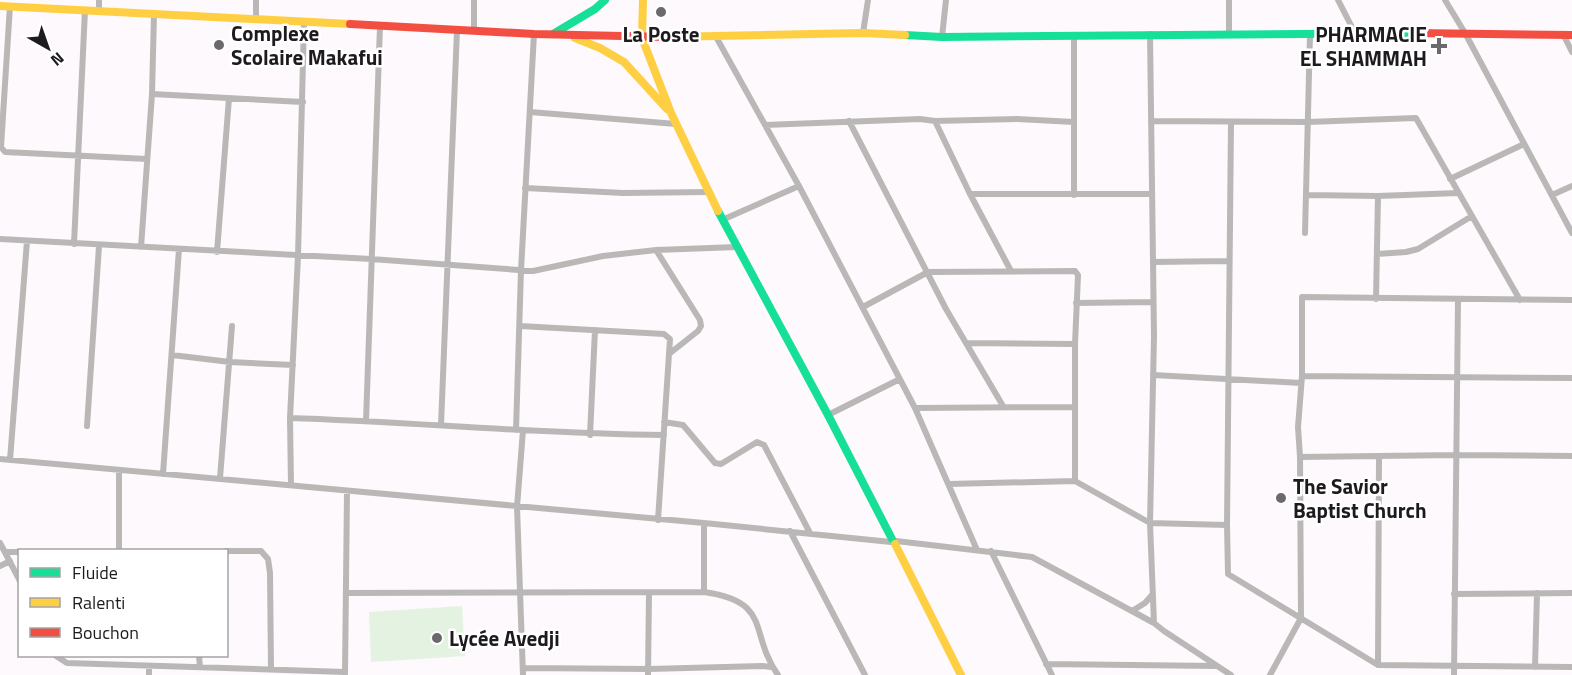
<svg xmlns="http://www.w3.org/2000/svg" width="1572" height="675" viewBox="0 0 1572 675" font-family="'Titillium Web',sans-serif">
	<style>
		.pitch { fill: #e4f3e1 }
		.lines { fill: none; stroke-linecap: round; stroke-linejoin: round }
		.street { stroke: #bab8b7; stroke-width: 6 }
		.fast { stroke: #16e098; stroke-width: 8 }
		.slow { stroke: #ffcf43; stroke-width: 8 }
		.jam { stroke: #f24e42; stroke-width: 8 }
		.poi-dot { fill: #6c696c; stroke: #fff; stroke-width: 2 }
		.labels { text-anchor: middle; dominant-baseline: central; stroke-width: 5; stroke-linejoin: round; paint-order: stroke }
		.poi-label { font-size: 21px; font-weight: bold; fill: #1e1b1e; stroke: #fff; text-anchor: start }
	</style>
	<rect width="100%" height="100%" fill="#fdf9fd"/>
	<path class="pitch" d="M462 606 465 656 371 662 369 612Z"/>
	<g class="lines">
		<path class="street" d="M474 0V31
			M1229 0V34
			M1338 0 1356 35
			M1445 0 1465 33 1572 233
			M10 6 1 147 5 152 147 159
			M99 11V0
			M256 19V0
			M863 33 868 0
			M1150 34 1154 336 1150 523 1154 623
			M1563 34 1572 52
			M715 35 799 186 915 408 977 550
			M1074 35V195
			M942 37 946 0
			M152 94 303 102
			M530 112 676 124
			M849 121 946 309 1003 406
			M935 121 970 194 1011 271
			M1151 121 1308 122 1416 118 1520 300
			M1231 122 1227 525 1228 574 1378 665 1572 667
			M765 125 920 119 935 121 1017 119 1074 122
			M1450 179 1524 144
			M525 188 623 193 709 192
			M970 194H1152
			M1307 195 1378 196 1458 193
			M1552 195 1572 186
			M722 220 799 186
			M1305 233 1310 34
			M0 239 371 259 533 271 603 256 656 250 737 247
			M74 244 85 10
			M141 247 152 94 154 14
			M656 250 700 320 701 326 698 331 669 354
			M217 252 229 98
			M1377 254 1406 252 1418 249 1472 216
			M1153 262 1229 261
			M1376 299 1378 196
			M1076 303 1153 302
			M863 307 928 272 1075 271 1078 275 1075 344V481
			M520 326 664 334 670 339 658 520
			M966 343 1075 344
			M172 355 230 362 293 365
			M1153 375 1301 383
			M1302 376 1572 378
			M915 408 1075 407
			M828 415 900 379
			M290 418C414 422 539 434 664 435
			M366 421 380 26
			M664 422 683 425 715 463 721 464 757 442 764 445 810 533
			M441 425 457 30
			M87 426 99 246
			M516 430 521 270 534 34
			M523 430 517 507 523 675
			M590 435 595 330
			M1300 457 1455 455 1572 456
			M0 459 704 523 891 542
			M10 460 27 241
			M119 470V550
			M163 474 179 249
			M220 478 232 326
			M949 484 1075 481 1150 523 1227 525
			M291 485 290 418 298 256 304 22
			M704 523V592
			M790 531 865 675
			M896 541 1032 557 1154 623 1164 631 1231 675
			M0 543 20 581
			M226 551H261L268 559 270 573 271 669
			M991 551 1052 675
			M5 552H20
			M0 566 10 561
			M346 593 704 592C773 602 748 632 778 675
			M1454 594 1572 593
			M1132 611 1145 603 1152 595
			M56 656 67 663 345 672
			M199 656 200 667
			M1046 664 1216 666
			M1378 665 1379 456
			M149 666V675
			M1535 667 1537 593
			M523 668 649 669 762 666 772 667
			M345 674 347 492
			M648 675 649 593
			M1270 675 1301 618 1300 457 1298 427 1302 376V297L1572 300
			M1454 675 1458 300"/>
		<path class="fast" d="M553 34 595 9 605 0
			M905 35 942 37 1414 33
			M718 211 828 415 892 539"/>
		<path class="slow" d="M643 0 642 38 671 113 718 211
			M0 6 350 24
			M666 37 863 33 905 35
			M575 38 600 48 624 62 667 109
			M895 544 961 675"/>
		<path class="jam" d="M350 24 534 34 666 37
			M1414 33 1572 35"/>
	</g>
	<g class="poi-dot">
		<circle cx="661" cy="12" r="6"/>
		<circle cx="219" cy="45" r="6"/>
		<path d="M1436 37h6v6h6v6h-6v6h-6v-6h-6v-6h6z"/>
		<circle cx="1281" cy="498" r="6"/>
		<circle cx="437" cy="638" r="6"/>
	</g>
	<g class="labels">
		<g class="poi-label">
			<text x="231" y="33">Complexe<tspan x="231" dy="24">Scolaire Makafui</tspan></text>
			<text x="661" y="34" text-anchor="middle">La Poste</text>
			<text x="1427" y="34" text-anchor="end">PHARMACIE<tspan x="1427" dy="24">EL SHAMMAH</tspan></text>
			<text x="1293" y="486">The Savior<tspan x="1293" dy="24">Baptist Church</tspan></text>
			<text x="449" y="638">Lycée Avedji</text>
		</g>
	</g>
	<rect x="18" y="549" width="210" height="108" fill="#ffffff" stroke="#a5a4a5" stroke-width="1.5"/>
	<rect x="30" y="568" width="30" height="9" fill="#16e098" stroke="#a5a4a5" stroke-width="1.5"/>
	<text x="72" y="579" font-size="18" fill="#1e1b1e">Fluide</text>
	<rect x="30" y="598" width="30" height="9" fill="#ffcf43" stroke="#a5a4a5" stroke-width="1.5"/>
	<text x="72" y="609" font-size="18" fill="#1e1b1e">Ralenti</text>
	<rect x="30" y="628" width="30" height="9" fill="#f24e42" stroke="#a5a4a5" stroke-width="1.5"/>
	<text x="72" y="639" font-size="18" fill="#1e1b1e">Bouchon</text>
	<g transform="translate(48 48) rotate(140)" stroke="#ffffff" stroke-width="4.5" paint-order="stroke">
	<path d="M0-4.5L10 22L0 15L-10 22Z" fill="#1e1b1e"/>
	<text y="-9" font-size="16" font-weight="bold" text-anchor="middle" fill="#1e1b1e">N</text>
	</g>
</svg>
